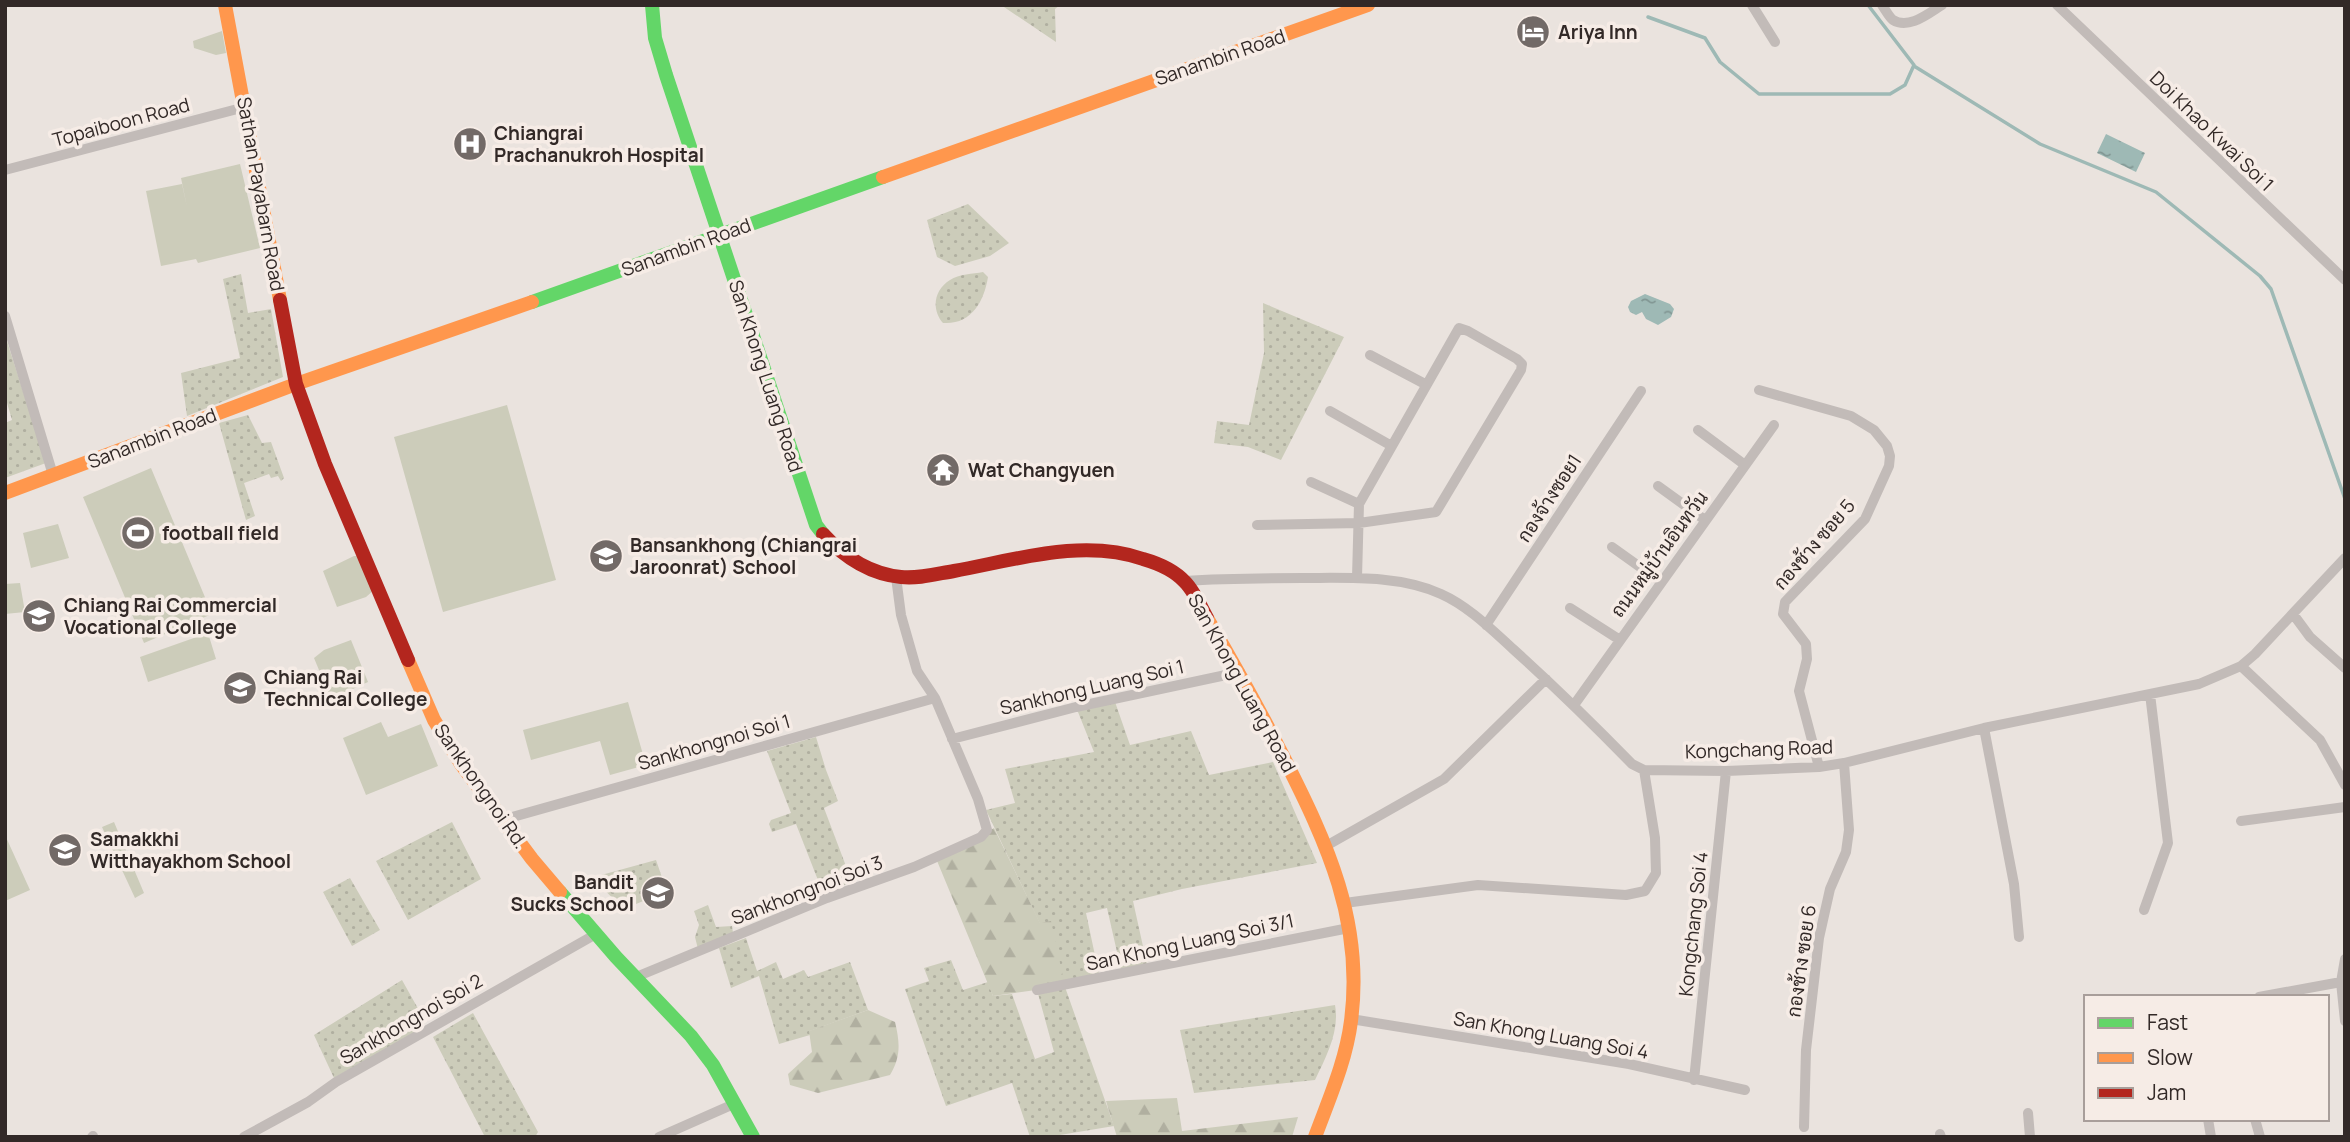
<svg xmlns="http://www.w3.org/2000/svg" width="2350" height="1142" viewBox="0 0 2350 1142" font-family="Manrope,Sarabun,sans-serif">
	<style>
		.grass { fill: url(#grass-dots) }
		.forest { fill: url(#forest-firs) }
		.green { fill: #ccccba }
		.water { fill: url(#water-ripples) }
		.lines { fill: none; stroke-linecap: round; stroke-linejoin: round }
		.stream { stroke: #9eb9b5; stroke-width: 3.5 }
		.street { stroke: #c2bbb8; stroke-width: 10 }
		.fast { stroke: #63d668; stroke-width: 14 }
		.slow { stroke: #ff974d; stroke-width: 14 }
		.jam { stroke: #b3261e; stroke-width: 14 }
		.labels { text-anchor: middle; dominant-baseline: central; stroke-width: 7; stroke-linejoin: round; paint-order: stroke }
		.poi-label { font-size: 19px; font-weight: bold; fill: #322927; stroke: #f6ece6; text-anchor: start }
		.street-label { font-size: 19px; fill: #322927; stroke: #f6ece6 }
	</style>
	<defs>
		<pattern id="grass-dots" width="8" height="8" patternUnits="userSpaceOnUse" patternTransform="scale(1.75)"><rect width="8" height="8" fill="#ccccba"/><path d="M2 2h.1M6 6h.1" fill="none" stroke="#b0afa0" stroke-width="1.8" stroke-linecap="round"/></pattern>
		<pattern id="forest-firs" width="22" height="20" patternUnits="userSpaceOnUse" patternTransform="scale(1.75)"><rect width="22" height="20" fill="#ccccba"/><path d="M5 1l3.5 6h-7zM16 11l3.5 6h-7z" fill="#b0afa0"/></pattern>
		<pattern id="water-ripples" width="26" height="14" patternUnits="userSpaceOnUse" patternTransform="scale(1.75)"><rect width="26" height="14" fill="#9eb9b5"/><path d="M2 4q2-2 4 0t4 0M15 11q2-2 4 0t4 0" fill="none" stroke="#819693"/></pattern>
	</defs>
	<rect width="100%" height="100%" fill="#eae3de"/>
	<path class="grass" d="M1001 5H1060L1055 9 1056 42Z
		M968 204 1009 243 990 256 955 266 937 257 927 220Z
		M983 272 988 277C984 302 971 325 943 323 931 309 934 290 950 280 959 274 973 274 983 272Z
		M241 274 248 313 271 309 283 377 187 416 181 373 240 358 223 279Z
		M1263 303 1344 337 1281 460 1248 447 1214 443 1217 421 1249 425 1264 353Z
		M5 335 46 463 5 478V423L12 420 5 396Z
		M248 415 262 443 271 442 284 478 281 481 278 476 271 478 269 474 244 483 255 516 246 520 219 423Z
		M1114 699 1130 745 1191 731 1209 775 1273 762 1317 863 1182 889 1133 901 1148 969 1122 974 1107 908 1086 913 1100 979 1065 987 1114 1126 1048 1137H1030L1012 1083 946 1106 905 989 929 981 924 968 951 960 963 990 988 982 993 996 1012 994 1035 1059 1054 1052 1037 990 1051 922 1040 924 986 810 1015 803 1005 769 1094 752 1076 707Z
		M816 737 826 770 838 801 824 808 852 882 823 893 796 824 772 832 769 824 771 820 791 813 767 751Z
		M452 822 481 879 408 920 376 861Z
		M656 860 666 889 665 892 624 909 594 880V877Z
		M350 878 380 930 352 946 323 892Z
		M708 905 716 927 732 926 733 933 698 949 695 937 699 925 694 911Z
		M746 938 757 971 776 962 783 979 804 970 808 977 850 962 868 1010 810 1031V1035L779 1044 759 976 731 988 719 948Z
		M402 980 425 1021 423 1028 334 1078 314 1035Z
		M1335 1005C1340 1031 1326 1057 1315 1080L1194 1093 1180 1030Z
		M473 1013 538 1132 535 1137H485L433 1037Z"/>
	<path class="forest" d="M994 828 1040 923 1051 921 1065 986 993 996 935 856 978 838Z
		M868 1010 895 1022C900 1043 901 1057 890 1075L818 1093 790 1085 788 1074 812 1052 809 1031Z
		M1177 1098 1182 1131 1298 1117 1292 1137H1117L1106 1101Z"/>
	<path class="green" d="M222 31 226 53 216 55 194 48 193 41Z
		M240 164 260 248 198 263 196 259 161 266 146 191 182 184 187 207 181 178Z
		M507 405 556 580 443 612 394 437Z
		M151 468 212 614 144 643 83 497Z
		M58 524 69 558 31 568 23 533Z
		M354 556H359L374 590 366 597 337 607 323 571Z
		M20 583 25 612 5 614V584Z
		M208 633 216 659 148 682 140 657Z
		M351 640 368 682 331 699 314 658 324 650Z
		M628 702 646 765 610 775 600 741 531 760 523 730Z
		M381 722 388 737 421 724 438 766 366 795 343 738Z
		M114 822 144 893 135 898 102 827Z
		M5 835 30 890 5 901Z"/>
	<path class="water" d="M2106 134 2145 153 2136 172 2097 153Z
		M1645 294 1670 304 1674 309 1671 317 1658 325 1646 319 1642 312 1636 315 1630 312 1628 307 1631 301Z"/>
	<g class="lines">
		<path class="stream" d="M1648 17 1705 38 1720 62 1759 94H1890L1905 85 1914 65 1868 5
			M1914 66 2040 144 2156 192 2260 276 2271 289 2345 499"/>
		<path class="street" d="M1752 5 1775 42
			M1882 5C1885 9 1889 17 1893 20 1909 30 1929 13 1942 5
			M2057 5 2345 280
			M5 170 245 107
			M5 316 53 475
			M1370 355 1425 384
			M1759 390 1851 416 1874 430 1887 446 1890 456 1889 466 1865 519 1785 602 1783 614 1806 644 1807 659 1799 691 1819 767
			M1330 411 1390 445
			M1698 430 1745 465
			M1311 482 1359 504
			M1658 486 1705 520
			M1257 525 1359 523 1436 512 1521 370 1522 364 1517 359 1468 331 1459 328 1359 504 1357 578
			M1612 547 1661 582
			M1185 581C1225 578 1264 578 1303 578 1348 578 1399 575 1441 594 1468 606 1491 629 1513 649 1554 686 1593 724 1632 764L1644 770 1726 771 1819 767 1844 763 1984 728 2199 684 2241 666 2255 654 2345 558
			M1570 608 1620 640
			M2293 614 2310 637 2345 668
			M1486 625 1641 391
			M2241 666 2320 740 2345 785
			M1574 705 1774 425
			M1984 728 2014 884 2019 937
			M952 739 1076 707 1240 672
			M502 820 935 698
			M2241 821 2345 807
			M1326 846 1444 779 1546 679
			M1345 903 1478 885 1626 895 1645 891 1656 873 1655 838 1644 770
			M2144 910 2168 843 2150 694
			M2345 959 2341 982 2345 1021
			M636 977 827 898 914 867 981 837 987 830 978 799 935 698 917 671 901 615 896 577
			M1037 990 1349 928
			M2259 997 2341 982
			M1351 1019 1629 1064 1745 1090
			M1694 1080 1726 771
			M2028 1113 2030 1137
			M2208 1119 2211 1137
			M2255 1119 2260 1137
			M1804 1127 1806 1050 1819 938 1830 889 1846 852 1849 830 1844 763
			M1940 1134 1941 1137
			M92 1137 93 1136
			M244 1137 308 1102 336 1082 596 934
			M659 1137 736 1103"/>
		<path class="fast" d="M652 5 655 38 666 75 816 525 823 534
			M532 302 883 177
			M560 892 616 957 691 1036 713 1065 753 1137"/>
		<path class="slow" d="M225 5 280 300
			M883 177 1368 5
			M5 493 296 384 532 302
			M1207 618C1234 664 1260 711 1284 758 1327 843 1364 922 1351 1021 1346 1061 1329 1099 1315 1137
			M408 660 434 720 461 764 532 859 560 892"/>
		<path class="jam" d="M280 300 296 384 325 464 408 660
			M823 534C844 557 870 574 901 577 918 579 936 574 954 571 1015 560 1083 538 1143 559 1157 563 1175 571 1185 582 1194 591 1201 607 1207 618"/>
	</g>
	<defs>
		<g id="hotel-disc" transform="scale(1.75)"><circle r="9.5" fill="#726a67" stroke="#f6ece6"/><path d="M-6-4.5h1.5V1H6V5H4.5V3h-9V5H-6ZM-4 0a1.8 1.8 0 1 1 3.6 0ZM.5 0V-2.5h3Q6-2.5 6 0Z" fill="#fff"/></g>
		<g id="hospital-disc" transform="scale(1.75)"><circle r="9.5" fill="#726a67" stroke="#f6ece6"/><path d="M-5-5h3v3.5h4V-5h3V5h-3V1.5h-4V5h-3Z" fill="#fff"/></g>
		<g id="temple-disc" transform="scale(1.75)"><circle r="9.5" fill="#726a67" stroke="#f6ece6"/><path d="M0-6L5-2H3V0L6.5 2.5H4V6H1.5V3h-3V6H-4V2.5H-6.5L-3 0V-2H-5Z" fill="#fff"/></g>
		<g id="stadium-disc" transform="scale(1.75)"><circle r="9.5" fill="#726a67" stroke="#f6ece6"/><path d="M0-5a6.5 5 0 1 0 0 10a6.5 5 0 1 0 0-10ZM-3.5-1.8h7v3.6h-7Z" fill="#fff"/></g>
		<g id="school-disc" transform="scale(1.75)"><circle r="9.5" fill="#726a67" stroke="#f6ece6"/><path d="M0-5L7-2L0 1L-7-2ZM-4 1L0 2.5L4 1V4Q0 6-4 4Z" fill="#fff"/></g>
		<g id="university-disc" transform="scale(1.75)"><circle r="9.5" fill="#726a67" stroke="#f6ece6"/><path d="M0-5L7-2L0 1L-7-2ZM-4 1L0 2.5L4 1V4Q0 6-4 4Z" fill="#fff"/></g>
	</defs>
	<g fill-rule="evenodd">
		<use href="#hotel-disc" x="1533" y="32"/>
		<use href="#hospital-disc" x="470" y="144"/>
		<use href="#temple-disc" x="943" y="470"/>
		<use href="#stadium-disc" x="138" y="533"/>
		<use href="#school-disc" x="606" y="556"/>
		<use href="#university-disc" x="39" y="616"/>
		<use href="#university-disc" x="240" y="688"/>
		<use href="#school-disc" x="65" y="850"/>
		<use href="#school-disc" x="658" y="893"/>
	</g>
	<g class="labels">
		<g class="poi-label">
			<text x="1558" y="32">Ariya Inn</text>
			<text x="494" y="133">Chiangrai<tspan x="494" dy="22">Prachanukroh Hospital</tspan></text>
			<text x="968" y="470">Wat Changyuen</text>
			<text x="162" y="533">football field</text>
			<text x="630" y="545">Bansankhong (Chiangrai<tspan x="630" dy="22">Jaroonrat) School</tspan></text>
			<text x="64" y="605">Chiang Rai Commercial<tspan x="64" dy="22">Vocational College</tspan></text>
			<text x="264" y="677">Chiang Rai<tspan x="264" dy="22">Technical College</tspan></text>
			<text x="90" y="839">Samakkhi<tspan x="90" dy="22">Witthayakhom School</tspan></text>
			<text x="634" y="882" text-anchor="end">Bandit<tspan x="634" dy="22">Sucks School</tspan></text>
		</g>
		<g class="street-label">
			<text transform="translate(1220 57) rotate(-19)">Sanambin Road</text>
			<text transform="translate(121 122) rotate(-15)">Topaiboon Road</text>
			<text transform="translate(2212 131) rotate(44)">Doi Khao Kwai Soi 1</text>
			<text transform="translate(261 194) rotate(80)">Sathan Payabarn Road</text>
			<text transform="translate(686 247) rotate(-20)">Sanambin Road</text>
			<text transform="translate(766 376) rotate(72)">San Khong Luang Road</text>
			<text transform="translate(152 438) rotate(-21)">Sanambin Road</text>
			<text transform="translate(1549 498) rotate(-57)">กองจ้างซอย1</text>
			<text transform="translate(1814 544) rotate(-49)">กองช้าง ซอย 5</text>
			<text transform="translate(1659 554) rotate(-54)">ถนนหมู่บ้านอินทวัน</text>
			<text transform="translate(1242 683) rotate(61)">San Khong Luang Road</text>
			<text transform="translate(1092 687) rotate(-13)">Sankhong Luang Soi 1</text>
			<text transform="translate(714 742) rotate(-16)">Sankhongnoi Soi 1</text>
			<text transform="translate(1759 749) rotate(-2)">Kongchang Road</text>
			<text transform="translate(481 786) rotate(55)">Sankhongnoi Rd.</text>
			<text transform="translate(807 890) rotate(-21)">Sankhongnoi Soi 3</text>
			<text transform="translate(1693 924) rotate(-84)">Kongchang Soi 4</text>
			<text transform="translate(1190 942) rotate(-12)">San Khong Luang Soi 3/1</text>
			<text transform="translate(1801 961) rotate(-82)">กองช้าง ซอย 6</text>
			<text transform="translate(411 1019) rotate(-30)">Sankhongnoi Soi 2</text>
			<text transform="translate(1551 1035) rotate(10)">San Khong Luang Soi 4</text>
		</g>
	</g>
	<rect width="2350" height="1142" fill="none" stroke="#322927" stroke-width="14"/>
	<rect x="2084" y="995" width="245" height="126" fill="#f6ece6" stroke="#a89e9a" stroke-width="2"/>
	<rect x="2098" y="1018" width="35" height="10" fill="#63d668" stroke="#a89e9a" stroke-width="2"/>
	<text x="2147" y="1030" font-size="21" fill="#322927">Fast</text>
	<rect x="2098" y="1053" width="35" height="10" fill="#ff974d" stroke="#a89e9a" stroke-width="2"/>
	<text x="2147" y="1065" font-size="21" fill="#322927">Slow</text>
	<rect x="2098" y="1088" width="35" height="10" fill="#b3261e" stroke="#a89e9a" stroke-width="2"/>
	<text x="2147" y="1100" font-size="21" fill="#322927">Jam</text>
</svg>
